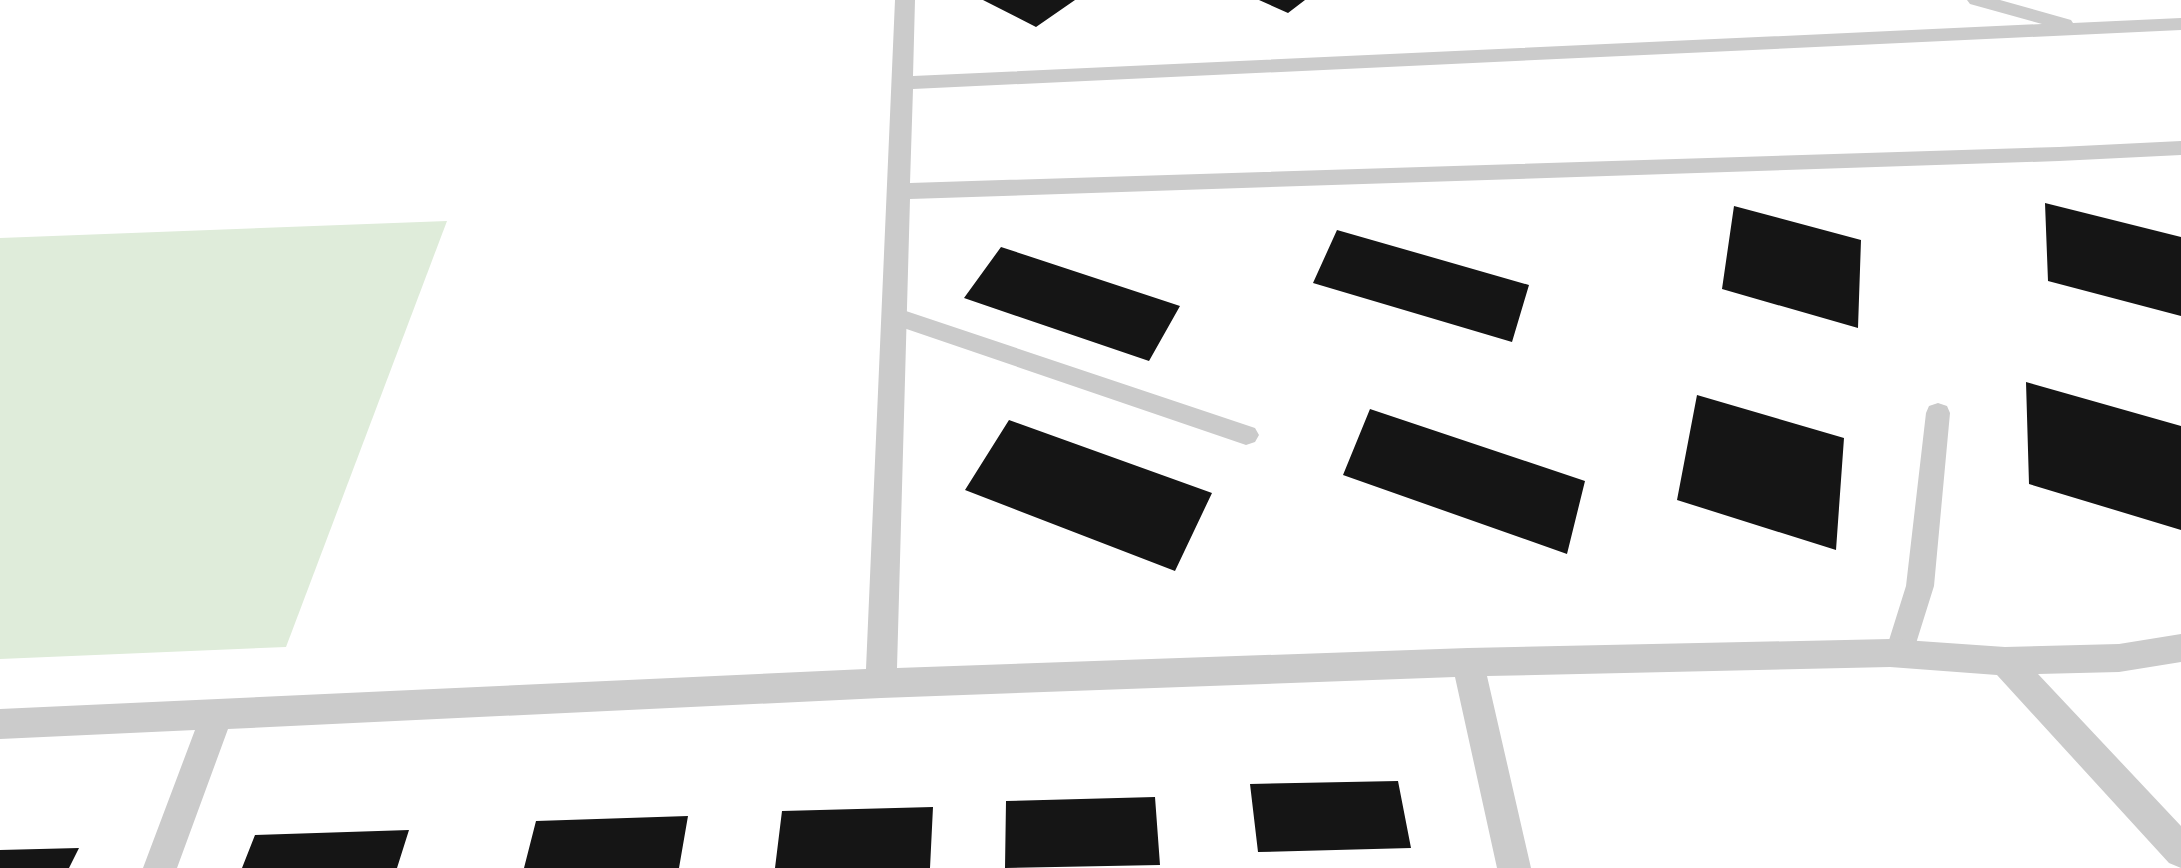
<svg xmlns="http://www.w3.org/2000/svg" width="2181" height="868" viewBox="0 0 2181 868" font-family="'Source Sans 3',sans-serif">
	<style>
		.green { fill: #dfecda }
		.building { fill: #151515 }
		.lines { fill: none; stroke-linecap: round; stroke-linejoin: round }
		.lane { fill: #cbcbcb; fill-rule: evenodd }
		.street { fill: #cbcbcb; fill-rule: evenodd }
	</style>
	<rect width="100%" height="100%" fill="#fff"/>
	<path class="green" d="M447 221 286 647 0 659V238Z"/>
	<path class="building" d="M983 0H1075L1036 27Z
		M1259 0H1305L1288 13Z
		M2045 203 2181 237V316L2048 281Z
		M1734 206 1861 240 1858 328 1722 289Z
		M1337 230 1529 285 1512 342 1313 283Z
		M1001 247 1180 306 1149 361 964 298Z
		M2026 382 2181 426V530L2029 484Z
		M1697 395 1844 438 1836 550 1677 500Z
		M1370 409 1585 481 1567 554 1343 475Z
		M1009 420 1212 493 1175 571 965 490Z
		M1398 781 1411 848 1258 852 1250 784Z
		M1155 797 1160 865 1005 868 1006 801Z
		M933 807 930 868H775L782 811Z
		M688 816 679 868H524L536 821Z
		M409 830 397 868H242L255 835Z
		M79 848 69 868H0V850Z"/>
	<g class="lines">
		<path class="lane" d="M894 307 1255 428 1259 435 1255 442 1246 445 886 322 882 316 886 310Z
			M1938 403 1947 406 1950 413 1934 586 1913 653 1909 662 1899 666 1889 662 1885 653 1906 586 1926 413 1929 406Z"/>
		<path class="street" d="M895 0H915L913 76 2042 24 1970 4 1967 0H2000L2071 20 2073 23 2181 18V30L913 89 910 183 2059 147 2181 141V155L2059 161 910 199 897 668 1468 648 1890 639 2005 647 2119 644 2181 634V662L2119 672 2038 674 2181 826V868L2169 863 1997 675 1890 667 1487 676 1531 868H1497L1455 677 881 698 228 729 177 868H143L195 730 0 739V709L866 669Z"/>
	</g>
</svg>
